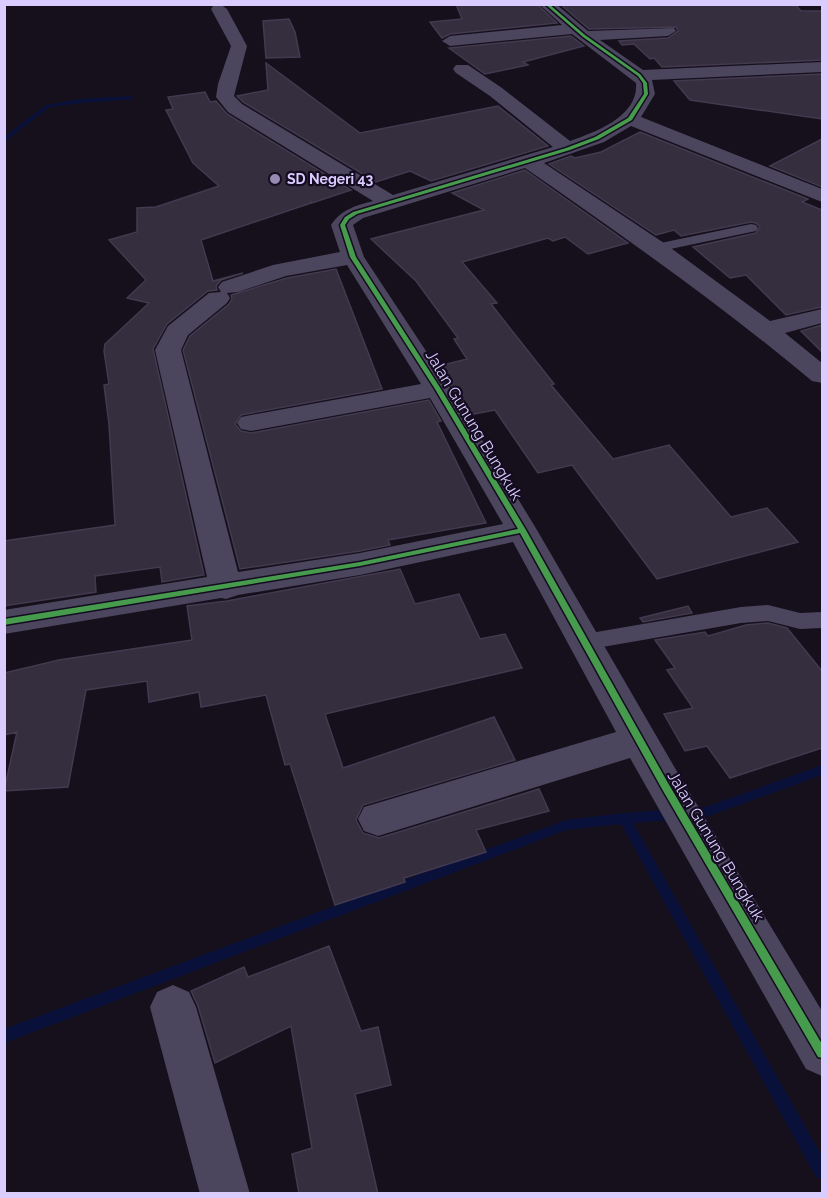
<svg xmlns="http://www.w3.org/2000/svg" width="827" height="1198" viewBox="0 0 827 1198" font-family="Raleway,sans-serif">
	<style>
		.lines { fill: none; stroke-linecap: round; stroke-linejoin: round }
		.stream { fill: #09113a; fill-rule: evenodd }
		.building { fill: #342e3e; stroke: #433a50; stroke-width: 1.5 }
		.service { fill: #4b465d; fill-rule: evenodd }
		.minor { fill: #4b465d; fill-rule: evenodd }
		.cycleway-casing { stroke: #140c20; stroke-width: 3 }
		.cycleway { fill: #469c4c; fill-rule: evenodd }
		.poi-dot { fill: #968ab0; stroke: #140c20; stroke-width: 2 }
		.labels { text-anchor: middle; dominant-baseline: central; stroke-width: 4.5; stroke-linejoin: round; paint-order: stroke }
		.far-poi-label { font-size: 14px; font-weight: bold; fill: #dbccff; stroke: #140c20; text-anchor: start }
		.street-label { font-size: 16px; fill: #dbccff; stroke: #140c20 }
	</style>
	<rect width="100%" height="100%" fill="#15101c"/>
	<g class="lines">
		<path class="stream" d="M131 96 133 97V99L81 103 50 107 4 142V137L46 105 81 99Z
			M822 765V775L706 817 633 823 822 1156V1179L816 1177 621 824 566 830 4 1043V1029L566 820 624 813 706 807Z"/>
	</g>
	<path class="building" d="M456 4H537L557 23 450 34 442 38 430 22 462 19Z
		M560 4H795L801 11H822V60L662 67 654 58 650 59 634 44 622 45 619 41 668 38 678 31 676 27 589 29Z
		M289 19 295 32 300 57 266 58 263 21Z
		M571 36 584 46 523 62 528 65 485 74 449 48Z
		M266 63 360 133 498 106 548 146 431 181 410 171 376 182 243 102 237 96 268 90Z
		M822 74V119L690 100 674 81Z
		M205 92 210 102 216 101 227 114 351 190 312 203 310 201 311 203 201 240 213 281 243 273 221 280 216 286 217 290 208 291 167 324 153 349 204 575 162 582 160 567 95 576 96 592 4 606V541L115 525 109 424 104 385 109 384 104 351 105 344 149 303 127 298 146 280 109 240 137 232V208L156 207 219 186 193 163 166 110 173 109 168 97Z
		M640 132 808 199 802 202 822 210V307L786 315 746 275 730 278 693 247 756 233 760 227 756 223 751 222 681 236 674 230 656 235 549 164 571 156 575 158 601 152Z
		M822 139V187L770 166Z
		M525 170 628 243 588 254 565 237 553 241 548 238 462 262 497 303 491 304 554 384 551 385 613 459 669 445 731 517 767 508 798 542 657 579 572 465 538 473 495 410 469 415 439 366 467 359 454 339 458 338 416 281 371 239 484 210 452 193Z
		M336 269 382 389 241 415 235 424 241 431 251 433 429 400 441 421 437 422 486 523 388 540 390 545 360 551 240 569 183 350 190 336 229 304 232 299 231 295 287 278Z
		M822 325V352L801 331Z
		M400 569 415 604 459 594 480 639 505 634 522 668 325 714 343 768 494 717 515 760 363 805 356 820 363 833 379 838 539 789 549 811 476 830 486 852 404 878 405 882 335 905 290 764 285 765 266 695 201 707 199 692 149 702 147 681 86 690 68 787 4 791 17 732 4 735V673L59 660 192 640 187 606 227 601Z
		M688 606 692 613 643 622 640 618Z
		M768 623 787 628 822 671V748L730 778 707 746 685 751 664 714 693 708 667 670 675 668 655 640 705 632 708 636 746 625Z
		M329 946 361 1031 378 1027 391 1085 355 1094 378 1194H299L292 1154 312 1148 291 1026 215 1063 198 1006 191 991 244 967 248 977Z"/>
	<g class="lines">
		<path class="service" d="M751 224 756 225 758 228 756 231 656 252 649 248 656 244Z
			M768 605 800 613 822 612V628L800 629 768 621 741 623 585 650 577 648 574 642 577 636 585 634 741 607Z"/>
		<path class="minor" d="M220 4 227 9 247 46 234 96 242 104 393 195 553 147 490 96 456 73 453 69 456 65H468L502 88 570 141C596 132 639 116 636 83L572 34 450 46 442 41 450 36 562 25 539 4H556L588 31 674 28 676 31 668 36 600 40 643 70 822 62V72L652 80 655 94 641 117 822 189V202L631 126 604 142 544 163 664 243 770 321 822 309V323L785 333 822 363V383L812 381C720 304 623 236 525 168L363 218 353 225 364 257 451 389 537 530 679 775 822 1011V1076L806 1069 630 758 378 836 364 831 358 819 364 807 616 732 513 542 360 575 238 595 226 599 221 598 4 634V610L207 577 155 350 168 326 209 293 221 292 218 287 222 282 273 265 340 252 331 225C342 209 355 206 373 201L228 112 216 97 218 84 231 46 211 9 213 6ZM347 265 421 384 251 415 241 417 237 423 241 429 251 431 430 398 503 524 360 553 238 572 181 350 188 335 227 303 230 298 227 293 238 292 286 276Z
			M173 985 189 992 196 1007 250 1194H200L150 1007 157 992Z"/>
		<g class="cycleway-casing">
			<path id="cycleway" d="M545 4H549L585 35 640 74 647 83 648 94 632 120 599 139 570 150 357 214 349 219 345 225 356 257 441 389 526 530 668 783 822 1044V1058L818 1057 662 789 520 533 360 566 4 625V619L360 562 518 529 435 389 350 257 340 225 345 217 353 212 566 148 595 137 628 118 644 94 643 83 638 76 583 37Z"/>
		</g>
		<use href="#cycleway" class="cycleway"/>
	</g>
	<circle class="poi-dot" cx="275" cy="179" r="6"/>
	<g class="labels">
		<g class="far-poi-label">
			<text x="287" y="179">SD Negeri 43</text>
		</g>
		<g class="street-label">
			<text transform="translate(474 425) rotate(59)">Jalan Gunung Bungkuk</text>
			<text transform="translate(716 846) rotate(59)">Jalan Gunung Bungkuk</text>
		</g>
	</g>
	<rect width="827" height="1198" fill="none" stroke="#dbccff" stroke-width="12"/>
</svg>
